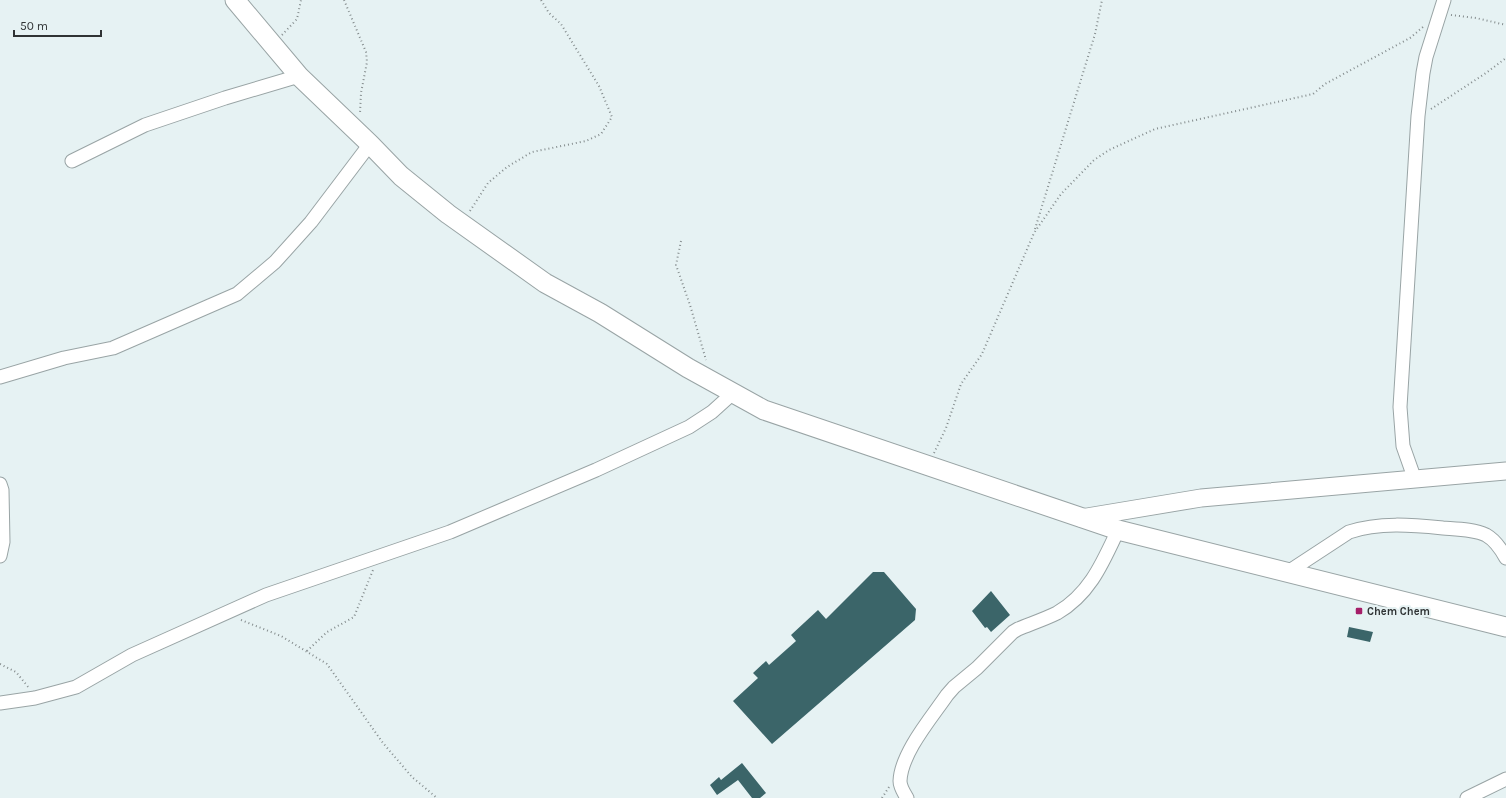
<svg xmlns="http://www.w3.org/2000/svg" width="1506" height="798" viewBox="0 0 1506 798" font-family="Karla,sans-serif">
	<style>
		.building { fill: #3b6569 }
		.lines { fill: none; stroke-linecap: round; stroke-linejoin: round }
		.minor-casing { stroke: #99a4a5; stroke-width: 15 }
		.major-casing { stroke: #99a4a5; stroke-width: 19 }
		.highway-casing { stroke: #99a4a5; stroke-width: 21 }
		.path { stroke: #858d8e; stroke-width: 2; stroke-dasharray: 1 3; stroke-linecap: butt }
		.minor { stroke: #fff; stroke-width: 13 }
		.major { stroke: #fff; stroke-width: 17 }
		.highway { stroke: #fff; stroke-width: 19 }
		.poi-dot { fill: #a51e68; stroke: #e6f2f3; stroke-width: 1.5 }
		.labels { text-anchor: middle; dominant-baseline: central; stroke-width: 4; stroke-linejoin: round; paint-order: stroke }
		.poi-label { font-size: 11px; font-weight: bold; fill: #2f3334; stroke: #e6f2f3; text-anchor: start }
	</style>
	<rect width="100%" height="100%" fill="#e6f2f3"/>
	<path class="building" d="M873 572H884L916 609 915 620 772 744 733 701 758 678 753 673 766 661 769 665 796 641 791 635 818 610 826 619Z
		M991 591 1010 615 991 632 987 627 985 628 972 611Z
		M1349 627 1373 632 1370 642 1347 637Z
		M742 763 766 793 760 798H752L738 780 717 795 710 785 719 777 721 780Z"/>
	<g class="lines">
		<g class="minor-casing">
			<path id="minor" d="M72 161 145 125 225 98 299 76
				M0 377 64 358 113 348 237 294 275 262 311 222 370 144
				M1415 480 1403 446 1400 407 1418 116 1423 73 1426 57 1444 0
				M0 484 2 490 3 542 0 556
				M1288 572 1349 532C1379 522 1412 525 1443 528 1457 529 1474 529 1486 535 1495 540 1501 549 1506 558
				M0 703 35 698 76 687 132 655 266 595 450 532 596 470 689 427 712 412 733 393
				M907 798C904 793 900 787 900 781 901 753 932 717 947 695L954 687 977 668 1013 632 1018 629C1030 624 1045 619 1057 613 1090 594 1103 562 1118 530
				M1467 798 1506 779"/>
		</g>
		<g class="major-casing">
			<path id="major" d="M1081 518 1201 498 1506 471"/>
		</g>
		<g class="highway-casing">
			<path id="highway" d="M235 0 299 76 370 144 401 176 448 214 545 283 600 313 688 368 764 410 1118 530 1506 627"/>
		</g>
		<path class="path" d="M344 0 366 52 367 62 361 93 360 113
			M1451 15 1476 18 1506 25
			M282 35 297 19 301 0
			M1431 109 1486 73 1506 58
			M470 211 488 183 507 167 532 152 586 141 601 134 612 117 599 86 561 24 549 13 541 0
			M1035 229 1095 34 1102 0
			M681 241 676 265 690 305 706 360
			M934 453 946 428 961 384 982 354 1034 233 1061 194 1094 160 1109 150 1155 129 1313 94 1325 84 1410 38 1423 27
			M241 620 281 636 327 664 383 743 412 777 437 798
			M307 651 327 632 354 617 373 570
			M0 664 16 672 29 688
			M882 798 889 787"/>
		<use href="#minor" class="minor"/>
		<use href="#major" class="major"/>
		<use href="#highway" class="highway"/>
	</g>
	<rect class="poi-dot" x="1355" y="607" width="8" height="8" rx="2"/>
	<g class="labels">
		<g class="poi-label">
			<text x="1367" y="611">Chem Chem</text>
		</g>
	</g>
	<path d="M14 30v6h87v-6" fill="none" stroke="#2f3334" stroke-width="2"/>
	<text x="20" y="30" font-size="12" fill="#2f3334" stroke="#e6f2f3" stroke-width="3" paint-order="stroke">50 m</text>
</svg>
